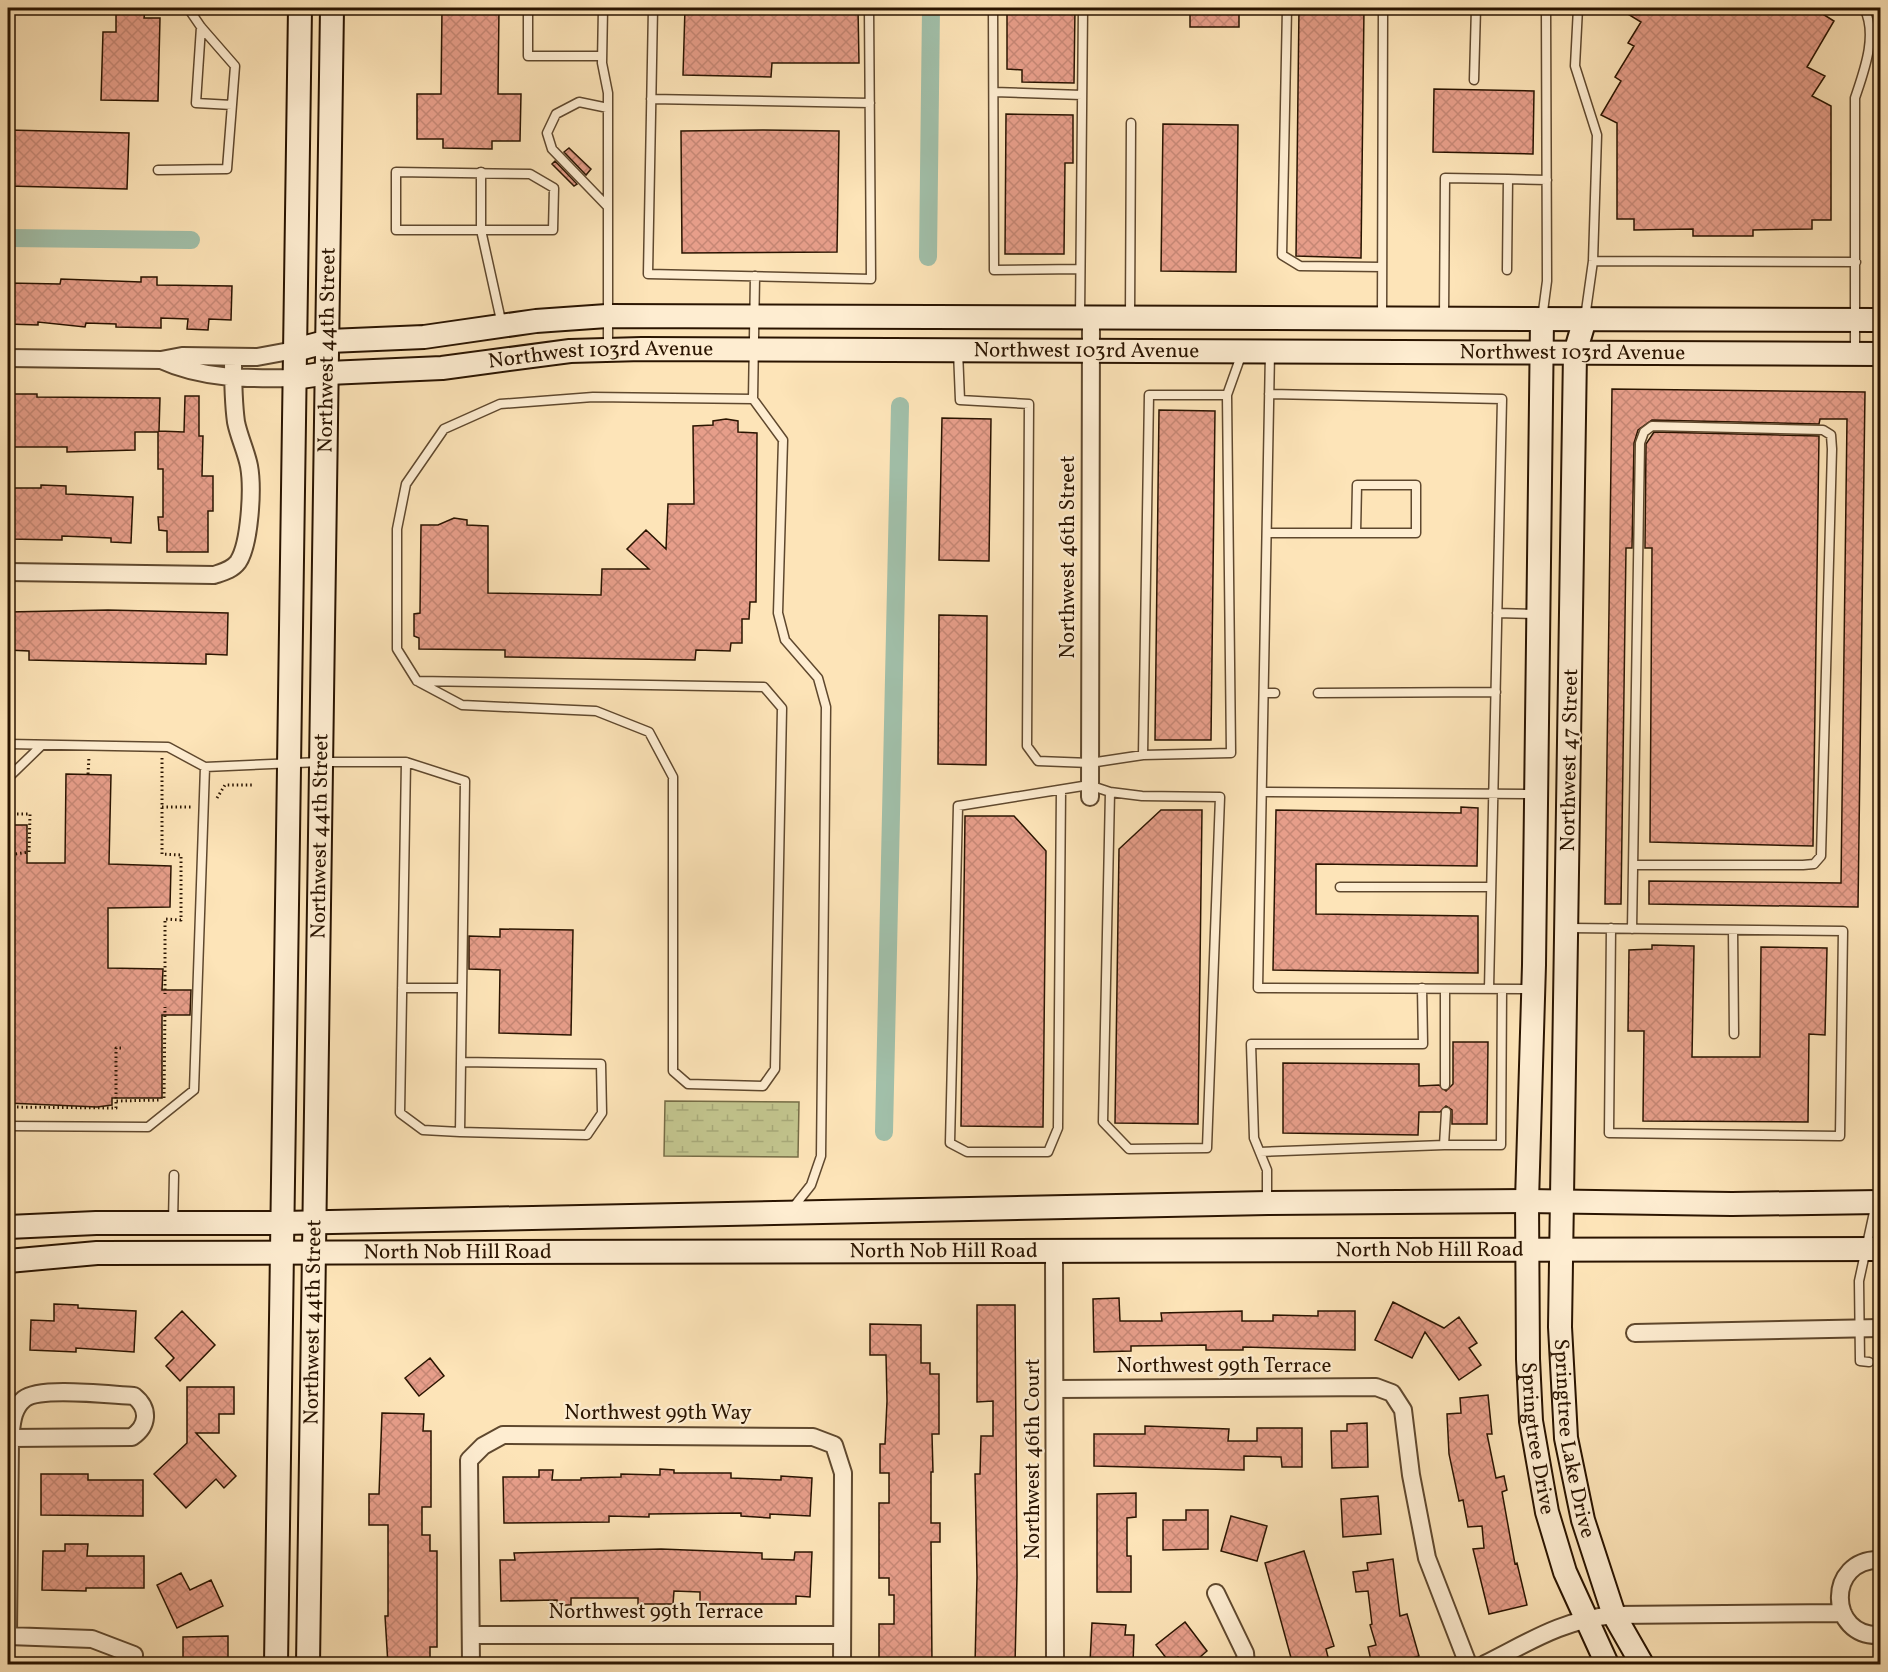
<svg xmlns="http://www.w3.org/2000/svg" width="1888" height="1672" viewBox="0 0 1888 1672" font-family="Vollkorn,serif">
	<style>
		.grass { fill: url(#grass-dots); stroke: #766c46; stroke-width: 1.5 }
		.wetland { fill: url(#wetland-marsh); stroke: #766c46; stroke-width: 1.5 }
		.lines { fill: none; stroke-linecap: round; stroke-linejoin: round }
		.canal { stroke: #a1bfa9; stroke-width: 18 }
		.building { fill: url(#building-cross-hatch); stroke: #2a1400; stroke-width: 1.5 }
		.lane-casing { stroke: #5f482e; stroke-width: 11 }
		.street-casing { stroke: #5f482e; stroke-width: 20 }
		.secondary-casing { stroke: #2a1400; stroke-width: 26 }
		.path { stroke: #2a1400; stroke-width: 3; stroke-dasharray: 1.5 3; stroke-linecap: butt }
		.lane { stroke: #feedd1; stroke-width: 8 }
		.street { stroke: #feedd1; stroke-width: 16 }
		.secondary { stroke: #feedd1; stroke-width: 22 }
		.labels { text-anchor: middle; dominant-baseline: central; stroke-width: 4.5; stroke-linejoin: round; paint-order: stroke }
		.street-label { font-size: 21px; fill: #2a1400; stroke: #feedd1 }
	</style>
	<defs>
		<pattern id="grass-dots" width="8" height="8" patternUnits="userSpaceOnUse" patternTransform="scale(1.5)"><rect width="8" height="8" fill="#c2c48d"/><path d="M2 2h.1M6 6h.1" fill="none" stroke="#a7a878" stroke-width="1.8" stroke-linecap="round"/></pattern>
		<pattern id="wetland-marsh" width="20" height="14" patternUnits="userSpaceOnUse" patternTransform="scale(1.5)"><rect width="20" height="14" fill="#c2c48d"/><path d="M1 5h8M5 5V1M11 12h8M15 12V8" fill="none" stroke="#a7a878"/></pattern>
		<pattern id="building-cross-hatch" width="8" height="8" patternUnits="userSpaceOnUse" patternTransform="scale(1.5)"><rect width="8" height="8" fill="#e79e8a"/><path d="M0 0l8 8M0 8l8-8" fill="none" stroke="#c68775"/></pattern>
	</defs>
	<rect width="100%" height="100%" fill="#fde4b8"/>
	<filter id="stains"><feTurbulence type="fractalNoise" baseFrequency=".00333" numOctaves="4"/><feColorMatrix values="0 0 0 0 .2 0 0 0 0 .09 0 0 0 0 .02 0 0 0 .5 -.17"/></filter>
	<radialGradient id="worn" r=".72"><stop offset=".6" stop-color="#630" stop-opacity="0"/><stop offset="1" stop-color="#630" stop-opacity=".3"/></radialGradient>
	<path class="grass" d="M1877 798H1880V1182H1875Z"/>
	<path class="wetland" d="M665 1101 799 1102 798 1157 664 1156Z"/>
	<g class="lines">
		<path class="canal" d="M8 238 191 240
			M928 257 931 8
			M884 1132 900 406"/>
	</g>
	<path class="building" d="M442 8H499L498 94H521L520 141H492V149L443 148V139H417V94H441Z
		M685 8H858L859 63H772L771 77 683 75Z
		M1007 8H1075L1074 83 1022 82V70L1007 69Z
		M1190 8H1239V27H1190Z
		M1299 8H1364L1361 258 1296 256Z
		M1618 8H1821V13L1834 21 1807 67 1825 76 1812 96 1831 106V220H1812V229L1753 230V236H1693V229L1634 230V219H1617V123L1601 115 1621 81 1615 77 1634 46 1628 43 1641 22Z
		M116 10 145 11 144 18H160L158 101 101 100 103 32H116Z
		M1434 89 1534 91 1533 154 1433 152Z
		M1006 114 1073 115V163H1065L1064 254H1005Z
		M1163 124 1238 125 1236 272 1161 271Z
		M8 130 129 133 127 189 8 186Z
		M763 130 839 131 837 252 682 253 681 131Z
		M569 148 591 169 586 175 564 152Z
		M555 161 577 184 574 186 552 164Z
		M141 277H157V285L232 286 231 320 209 319 208 330 187 329 188 319 161 318V328L116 327V324L86 323 85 327 38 322V325L8 324V283L60 284 61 279 141 282Z
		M1612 389 1865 392 1858 907 1649 904V881L1841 883 1847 419H1820L1819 424 1652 420 1638 430 1634 443 1632 548H1626L1621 904H1605Z
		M13 394H37V397L160 398 159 431 184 432 185 396H199V436H203L202 476H213V511H208V552H167V531L159 530 158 517H163V469H158V432H135V450L67 452V447H13V435H8V407H13Z
		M1159 410 1215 411 1211 740H1155Z
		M942 418 991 419 989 561 939 560Z
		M726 419 738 421V432L757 433 756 602H750L749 619H742V643H731L730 651 696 650 695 660 505 657V650L419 649V638L414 636V614L420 613 421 525H438L454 518 467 520V525L488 526V593L601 595 602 569H649L627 549 646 530 666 549 668 504H694L693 426 713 425V421Z
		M1654 432 1819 436 1813 846 1650 842 1652 548H1645L1646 444Z
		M41 485 66 486V494L133 497 131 543 111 542V538L62 536V540L8 539V488H41Z
		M108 610 228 613 227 655 206 654V664L29 660V651L8 650V612Z
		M939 615 987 616 986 765 938 764Z
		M66 774 111 775 109 864 171 866 170 907 108 908V968L163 969 162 990H191L190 1015H162V1098H112V1105L97 1107 8 1103V825H27V863H65Z
		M1461 807 1478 808 1477 866 1316 864V914L1478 916V973L1273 970 1276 810 1461 813Z
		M1161 810H1202L1198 1124 1115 1123 1119 849Z
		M965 816H1014L1046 851 1043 1127 961 1126Z
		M500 929 573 930 571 1035 499 1033 500 970 469 969V936L500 937Z
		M1652 945 1694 946 1692 1057H1760L1761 947 1827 948 1825 1035 1809 1034 1808 1122 1643 1121 1644 1031H1628L1629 950 1652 949Z
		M1453 1042H1488L1487 1124H1452V1110L1446 1106 1440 1112H1419L1418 1135 1283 1133V1063L1419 1064V1086L1439 1085 1446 1091 1453 1084Z
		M1119 1298 1120 1321H1162L1161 1313 1242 1311V1321H1273V1315L1318 1316V1311H1355V1350L1243 1347V1350H1206V1345L1131 1346V1351L1094 1352 1093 1299Z
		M1393 1302 1444 1328 1459 1317 1477 1343 1469 1348 1481 1365 1459 1380 1425 1332 1412 1358 1375 1340Z
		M54 1304 78 1305V1308L136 1311 134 1352 76 1348V1352L30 1350 31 1320 54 1321Z
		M977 1305H1015L1017 1576 1015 1665H975L977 1577 975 1474H980L981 1436H993V1401L977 1402Z
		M182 1311 215 1345 180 1381 166 1366 174 1358 155 1338Z
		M870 1324 921 1325V1363H930V1374H939V1434H932L933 1472H931V1523H940V1542H931L932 1665H889V1659H879V1624H894V1595H889V1578H879V1503H889V1473H880V1444H885L887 1401 886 1355H870Z
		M430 1358 444 1376 419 1396 405 1378Z
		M187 1387H234V1414H219V1433H196L236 1476 224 1488 216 1479 186 1508 154 1474 187 1443Z
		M1488 1395 1492 1434H1487L1496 1478 1504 1476 1507 1490 1502 1492 1515 1564 1517 1563 1527 1605 1489 1614 1473 1549 1484 1548 1482 1526 1468 1527 1463 1500 1459 1501 1449 1454 1447 1414 1461 1413 1460 1398Z
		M382 1413 424 1414 423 1431H431V1507H422V1535H430V1551H437V1647H430V1665H388L385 1616H388V1525H369V1494H379Z
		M1367 1423 1368 1467 1332 1468 1331 1431H1347V1424Z
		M1145 1426 1229 1429 1228 1441H1257V1428H1302V1467H1282L1281 1457 1244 1456V1470L1094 1466V1434H1145Z
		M660 1469 674 1470V1473H731V1478L781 1480V1476L812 1478 810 1516 770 1514V1518L741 1516V1513L649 1514V1517L609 1516V1522L504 1523 503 1477H539V1470H553L552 1480H581V1478L621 1477V1474L660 1475Z
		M41 1474H88V1480H143V1516L41 1515Z
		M1136 1493V1517L1127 1518V1556H1131V1592H1097V1494Z
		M1378 1496 1381 1534 1343 1537 1341 1499Z
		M1186 1510H1208V1549L1163 1550V1520H1186Z
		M1231 1516 1267 1526 1257 1561 1221 1551Z
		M65 1544H88L87 1556H144V1588H86V1591L42 1590 43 1551H65Z
		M661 1549 762 1553V1559L794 1560 795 1552H812L810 1597 796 1596V1604H700V1592L674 1591 673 1604H638V1598H571V1605H558L557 1600 501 1601 500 1560H515L514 1553Z
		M1304 1551 1334 1646 1326 1649 1330 1665H1293L1265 1563Z
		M1393 1559 1400 1616 1407 1614 1419 1656 1390 1665H1372L1368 1647 1376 1645 1370 1625 1372 1624 1368 1591 1356 1592 1353 1572 1368 1570 1367 1563Z
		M181 1573 190 1590 211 1580 223 1606 177 1628 157 1585Z
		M1185 1622 1207 1651 1191 1665H1184L1178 1657 1170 1663 1156 1645Z
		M1092 1623 1126 1625 1125 1635H1134L1133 1664 1090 1662Z
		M228 1636V1665H194V1660H183V1637Z"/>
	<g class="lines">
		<g class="lane-casing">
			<path id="lane" d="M528 8V56H602
				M603 8 602 63 608 93V348
				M653 8 648 274 871 279 869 8
				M993 8 994 270 1080 269
				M1287 8 1282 255 1300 266 1382 267
				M1578 8 1575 66 1597 135 1593 261 1585 318
				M201 27 196 103 232 105
				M1474 80 1476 8
				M994 92 1082 95
				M651 99 870 103
				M158 170 227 169 235 66 201 27 188 8
				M481 172V230H396V172L530 174 554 188 553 230H481L502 325
				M1508 179 1547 180
				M607 206 552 149 547 133 556 114 579 102 608 108
				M1593 261 1856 262
				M1080 317 1083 8
				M1130 317 1131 123
				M1444 317 1445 178 1508 179 1507 270
				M1382 319 1383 8
				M1542 319 1547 281 1546 8
				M958 351 960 400 1029 404 1027 746 1038 761 1090 763 1143 755 1231 753 1227 395 1242 353
				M1270 352 1258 988 1533 989
				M1855 352V98C1864 71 1878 35 1864 8
				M1269 394 1502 399 1489 989
				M753 399 783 440 778 613 785 640 818 678 826 707 821 1156 811 1185 792 1209
				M1267 533H1416V485H1357L1356 533
				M1497 613 1536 614
				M417 681 764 687 782 708 775 1069 763 1086 688 1084 673 1071V777L649 732 596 711 462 705 417 681 397 649V529L406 484 444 429 500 404 593 397 753 399 755 276
				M1264 693H1275
				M1318 693 1496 692
				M8 744 168 747 205 767
				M1143 755 1149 395H1227
				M406 762 400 1113 423 1130 460 1132
				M8 778 42 745
				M1061 790 1058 1128 1048 1152H967L950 1143 958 806 1089 785 1110 792 1142 796 1220 797 1207 1148 1129 1149 1103 1122 1110 792
				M1262 792 1535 794
				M1340 887H1491
				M1569 928 1843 931 1840 1136 1609 1133 1611 928
				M1632 929 1640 443 1644 432 1652 426 1823 430 1831 435 1832 449 1821 856 1814 864 1803 865H1633
				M1733 930 1734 1034
				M402 988H462
				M1445 989V1085
				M8 1126 148 1127 194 1090 205 767 320 762H406L465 781C463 898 462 1015 460 1132L587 1135 602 1113 601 1064 461 1062
				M1444 1145 1446 1112
				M1260 1152 1444 1145H1501L1502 989
				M1267 1201V1170L1254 1138 1251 1044H1423L1422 988
				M173 1222 174 1175
				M1869 1362 1860 1361 1859 1281 1876 1203"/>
		</g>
		<g class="street-casing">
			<path id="street" d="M8 358 161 360 182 356 257 357 295 350
				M161 360C202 379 249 379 294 378
				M8 572 214 575C223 572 232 570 238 562 250 544 253 488 249 466 246 451 239 437 236 422 233 400 233 378 233 357
				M1090 797 1091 318
				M1054 1253 1055 1664
				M1635 1333 1880 1328
				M1056 1389 1376 1387 1392 1393 1403 1410 1411 1475 1427 1558 1468 1664
				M1880 1560C1826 1558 1827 1638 1880 1635
				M1216 1593 1245 1653 1246 1664
				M471 1635H842
				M8 1636 10 1438C12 1424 12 1409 24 1399 40 1386 111 1395 134 1396 150 1409 148 1426 132 1437L10 1438
				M8 1636 92 1639 134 1655
				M471 1664 469 1460 483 1446 503 1435 813 1437 834 1445 843 1473 842 1664
				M1485 1664C1531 1641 1562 1620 1614 1615L1843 1613"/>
		</g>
		<g class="secondary-casing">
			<g id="secondary">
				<path id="s1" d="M1585 319 1575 353 1560 1327 1566 1438 1583 1520 1614 1615 1642 1664"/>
				<path id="s2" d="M1542 320 1534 965 1527 1201 1528 1359 1531 1421 1547 1512 1565 1572 1607 1664"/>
				<path d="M295 350 329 341 424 337 536 321 607 316 1880 320"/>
				<path id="s3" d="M294 378 328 373 442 368 570 351 642 349 1880 354"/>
				<path d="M8 1227 96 1223H282L1268 1203 1527 1201 1732 1204 1880 1202"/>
				<path id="s4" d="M8 1261 97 1253 1880 1249"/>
				<path d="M276 1664 300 8"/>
				<path id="s5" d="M308 1664 332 8"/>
			</g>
		</g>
		<path class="path" d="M162 758V854L181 855V920L165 919V994
			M88 774 89 757
			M217 798 225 785H254
			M162 807H192
			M8 814H30L29 852 8 855
			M121 1048H116V1101L160 1100
			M164 1098 165 1007
			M8 1107 116 1108V1101"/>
		<use href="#lane" class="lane"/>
		<use href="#street" class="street"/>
		<use href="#secondary" class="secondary"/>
	</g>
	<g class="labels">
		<g class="street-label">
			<text stroke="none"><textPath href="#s5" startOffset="1314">Northwest 44th Street</textPath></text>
			<text stroke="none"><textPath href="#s3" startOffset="794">Northwest 103rd Avenue</textPath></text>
			<text stroke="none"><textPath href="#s3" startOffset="1280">Northwest 103rd Avenue</textPath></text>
			<text stroke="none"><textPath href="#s3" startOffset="308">Northwest 103rd Avenue</textPath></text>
			<text transform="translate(1068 557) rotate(-90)">Northwest 46th Street</text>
			<text transform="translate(1570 760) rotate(-89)">Northwest 47 Street</text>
			<text stroke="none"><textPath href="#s5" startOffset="828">Northwest 44th Street</textPath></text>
			<text stroke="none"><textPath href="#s4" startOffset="1422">North Nob Hill Road</textPath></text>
			<text stroke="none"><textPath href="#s4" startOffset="450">North Nob Hill Road</textPath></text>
			<text stroke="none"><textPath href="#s4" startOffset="936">North Nob Hill Road</textPath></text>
			<text stroke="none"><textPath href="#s5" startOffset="342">Northwest 44th Street</textPath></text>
			<text x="1224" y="1366">Northwest 99th Terrace</text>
			<text x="658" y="1413">Northwest 99th Way</text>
			<text stroke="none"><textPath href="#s2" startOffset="1119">Springtree Drive</textPath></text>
			<text stroke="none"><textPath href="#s1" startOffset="1122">Springtree Lake Drive</textPath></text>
			<text transform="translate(1033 1459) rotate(-90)">Northwest 46th Court</text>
			<text x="656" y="1612">Northwest 99th Terrace</text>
		</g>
	</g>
	<rect width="1888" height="1672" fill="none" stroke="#fde4b8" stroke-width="30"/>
	<rect x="9" y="9" width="1870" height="1654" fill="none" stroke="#2a1400" stroke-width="3"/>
	<rect x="15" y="15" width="1858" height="1642" fill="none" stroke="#2a1400" stroke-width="1.5"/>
	<rect width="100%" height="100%" filter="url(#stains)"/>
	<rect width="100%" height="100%" fill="url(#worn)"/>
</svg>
